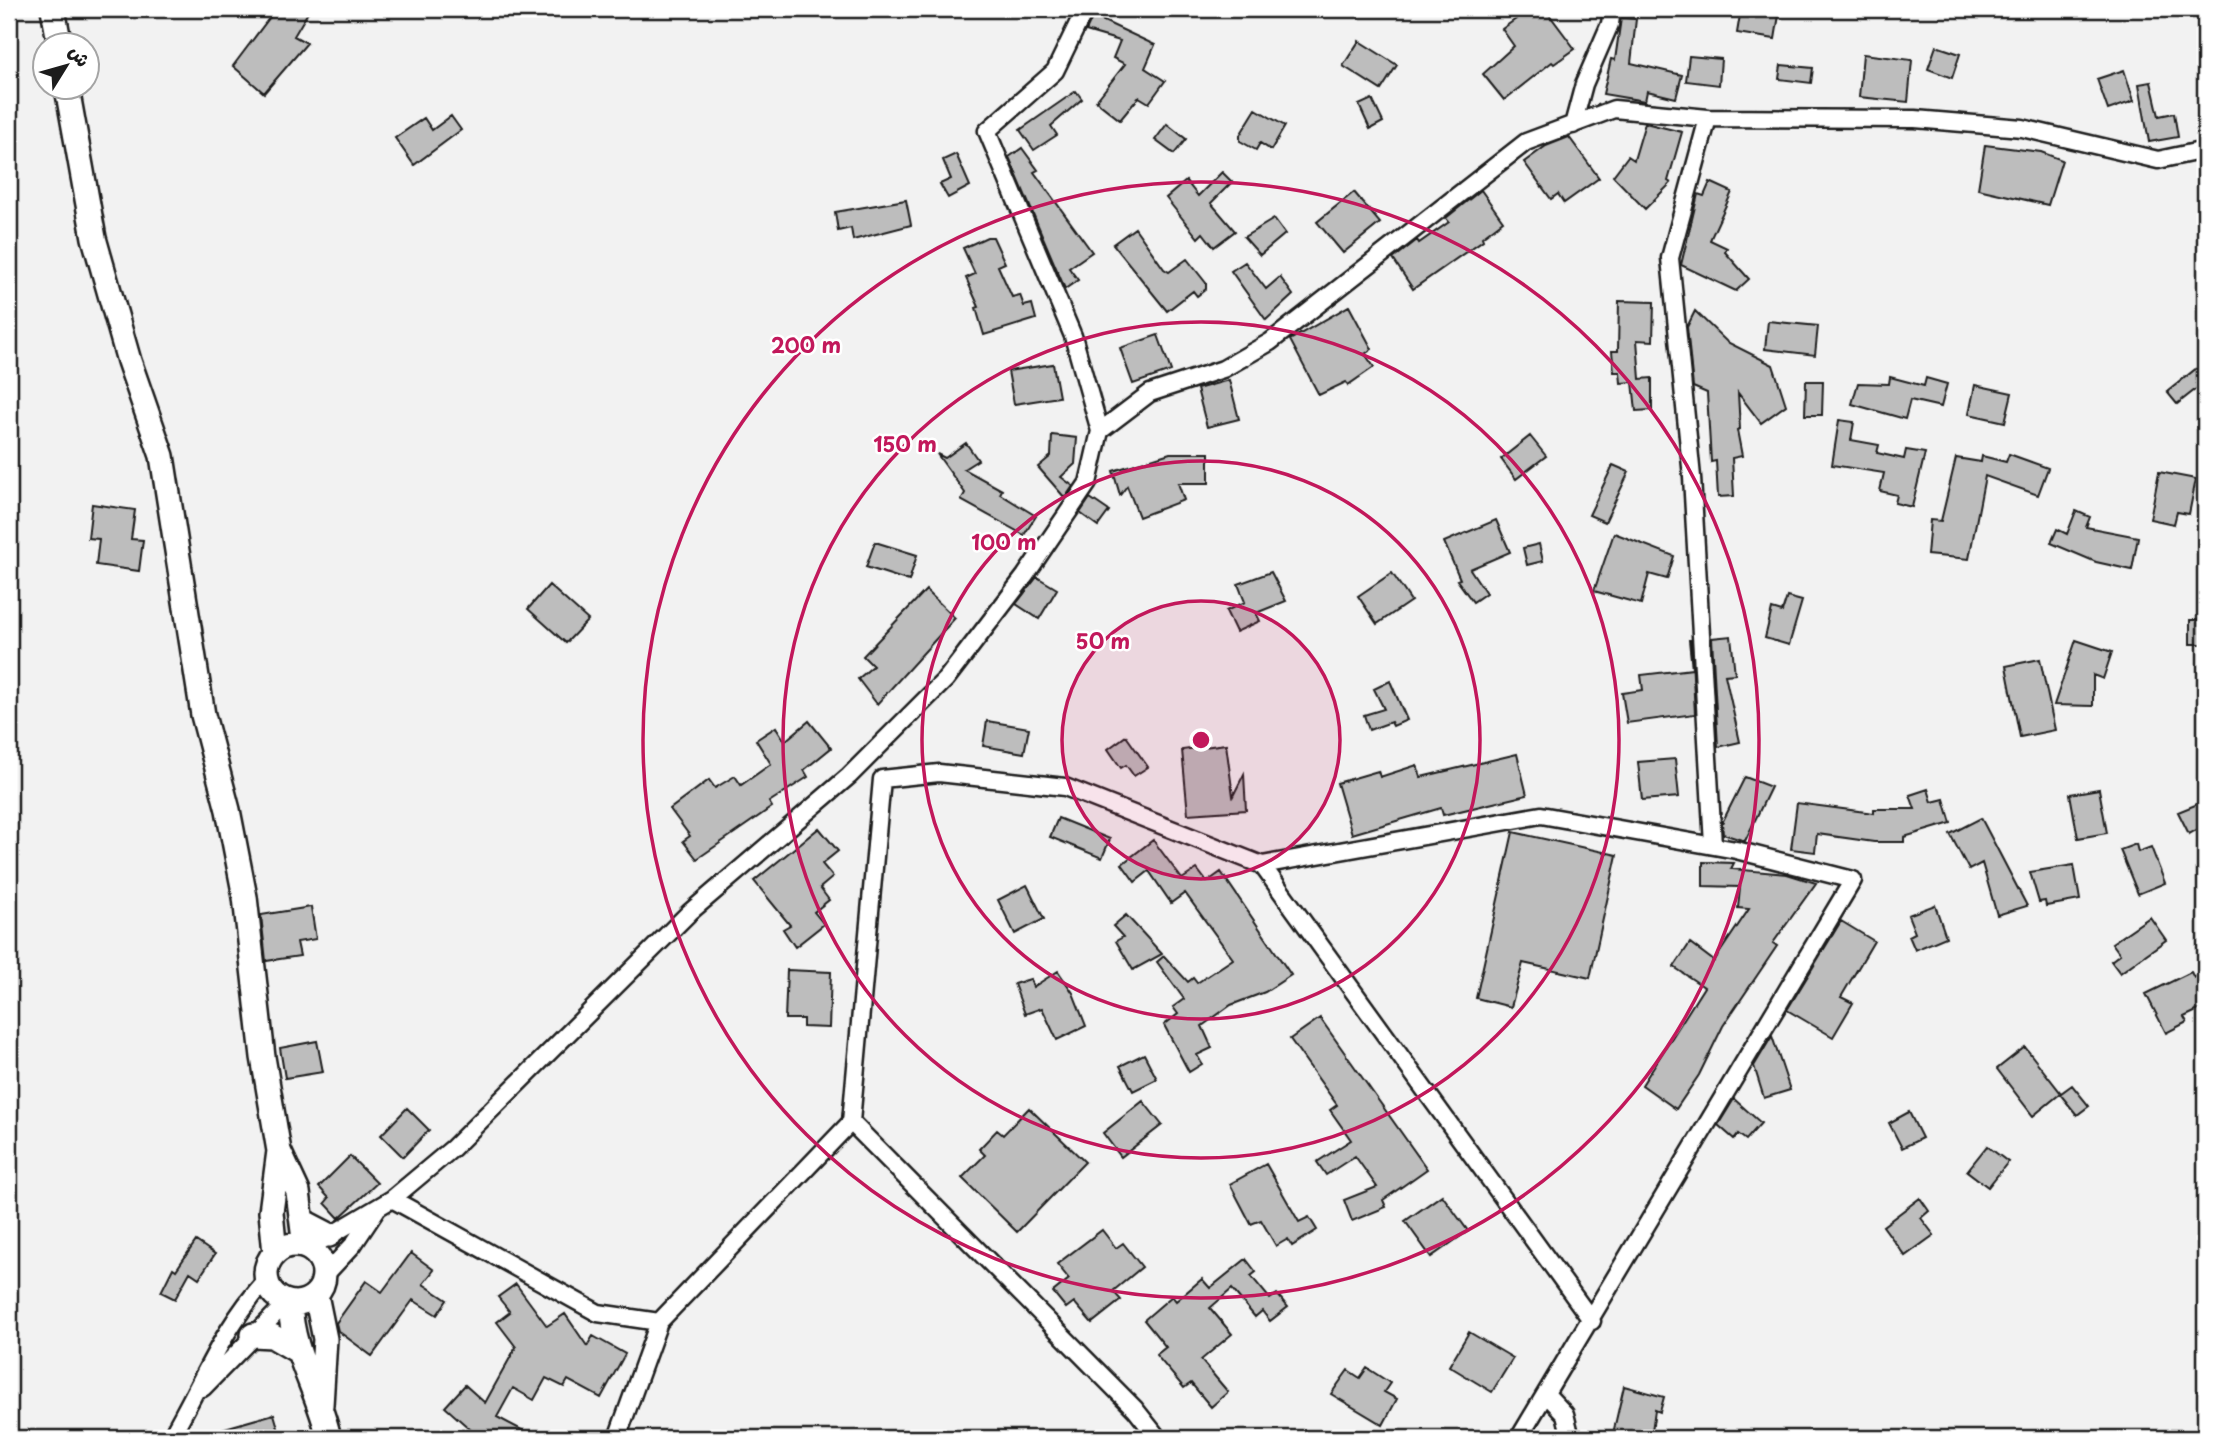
<svg xmlns="http://www.w3.org/2000/svg" width="2214" height="1447" viewBox="0 0 2214 1447" font-family="'Playpen Sans','Playpen Sans Arabic',sans-serif">
	<style>
		.building { fill: #bdbdbd; stroke: #1c1c1c; stroke-width: 2 }
		.lines { fill: none; stroke-linecap: round; stroke-linejoin: round }
		.street-casing { stroke: #1c1c1c; stroke-width: 21 }
		.secondary-casing { stroke: #1c1c1c; stroke-width: 28 }
		.street { stroke: #fff; stroke-width: 16 }
		.secondary { stroke: #fff; stroke-width: 23 }
		.ring { fill: none; stroke: #c2185b; stroke-width: 3.5 }
		.centre { fill: #c2185b; stroke: #fff; stroke-width: 3.5 }
		.ring-label { font-size: 21px; text-anchor: middle; font-weight: bold; fill: #c2185b; stroke: #fff; stroke-width: 5; stroke-linejoin: round; paint-order: stroke }
	</style>
	<rect width="100%" height="100%" fill="#f2f2f2"/>
	<filter id="ink" filterUnits="userSpaceOnUse"><feTurbulence type="fractalNoise" baseFrequency=".0143" numOctaves="2"/><feDisplacementMap in="SourceGraphic" scale="14" xChannelSelector="R" yChannelSelector="G"/><feConvolveMatrix kernelMatrix="1 2 1 2 8 2 1 2 1" color-interpolation-filters="sRGB"/></filter>
	<g filter="url(#ink)">
		<path class="building" d="M276 9H310L294 36 307 43 264 93 233 66Z
			M1509 9H1545L1575 49 1554 64 1552 62 1504 100 1483 74 1514 46 1502 29 1516 19Z
			M1741 9H1780L1775 39 1737 33Z
			M1093 16 1155 45 1145 68 1165 81 1149 103 1139 97 1120 120 1096 101 1125 64 1113 58 1120 41 1086 31Z
			M1621 18 1636 19 1631 63 1682 75 1676 98 1647 91 1645 101 1603 94 1611 59 1615 60Z
			M1359 41 1397 65 1381 90 1343 66Z
			M1936 46 1960 54 1952 78 1928 69Z
			M1863 54 1912 60 1908 102 1859 97Z
			M1689 56 1721 59 1719 85 1686 81Z
			M1781 65 1813 68 1811 83 1779 79Z
			M2124 70 2134 101 2108 110 2097 79Z
			M2151 82 2159 116 2174 113 2178 137 2149 142 2139 84Z
			M1076 91 1082 99 1051 126 1057 135 1034 150 1020 130Z
			M1372 99 1383 122 1370 129 1359 105Z
			M1256 109 1285 126 1271 150 1260 143 1256 150 1240 141V135Z
			M451 116 461 130 414 165 395 138 424 118 432 130Z
			M1645 123 1682 132 1668 181 1671 183 1645 209 1613 176 1628 156 1634 160Z
			M1167 124 1186 139 1174 154 1155 140Z
			M1569 137 1599 178 1564 203 1558 194 1551 199 1524 162 1546 146Z
			M1985 145 2041 152 2062 160 2048 205 1978 189Z
			M1022 148 1038 170 1034 172 1092 252 1069 268 1078 280 1065 289 1009 157Z
			M956 154 970 186 948 198 940 184 951 179 943 160Z
			M1222 172 1232 182 1211 203 1235 231 1214 247 1203 233 1198 238 1166 198 1186 181 1198 196Z
			M1710 182 1732 192 1710 240 1727 248 1725 252 1749 279 1736 291 1681 265 1698 194 1704 196Z
			M1481 190 1503 221 1482 237 1483 240 1413 289 1393 259 1417 240 1419 243 1449 222 1446 218Z
			M1354 192 1380 223 1343 253 1317 222Z
			M906 200 911 225 853 240 851 228 838 231 835 212Z
			M1274 219 1285 234 1260 255 1244 237Z
			M1135 228 1164 269 1169 272 1187 259 1206 283V289L1197 296 1193 291 1167 311 1113 244Z
			M987 237H993L1005 263 998 266 1012 297 1020 295 1024 306 1032 304 1036 319 984 335 976 308 979 307 966 278 975 274 963 248Z
			M1245 262 1266 289 1280 277 1293 295 1266 320 1231 271Z
			M1619 301 1654 302 1653 341 1637 340 1640 379 1652 378V410L1636 411 1633 382 1621 383 1620 372H1614L1612 351H1618Z
			M1349 306 1372 349 1365 354 1374 367 1348 385 1346 382 1319 395 1290 340Z
			M1695 311 1727 342 1773 365 1786 405 1761 423 1738 393 1740 429 1737 430 1742 456 1732 458 1734 496 1718 497 1716 461 1711 462 1707 393 1693 387 1687 327Z
			M1768 321 1818 326 1815 355 1765 349Z
			M1158 335 1171 371 1133 384 1120 348Z
			M1053 364 1059 397 1014 404 1008 371Z
			M2198 367 2205 376V382L2177 404 2167 392Z
			M1890 377 1924 386 1926 378 1947 384 1941 407 1910 400 1905 419 1852 404 1858 383 1889 384Z
			M1229 380 1239 419 1207 427 1197 389Z
			M1806 381H1823L1822 415H1805Z
			M1975 385 2012 393 2005 422 1969 414Z
			M1839 420 1854 422 1851 440 1879 445 1877 453 1904 459 1906 450 1925 453 1912 507 1895 503 1897 495 1880 491 1884 473 1832 465Z
			M1052 435 1077 438 1075 464 1061 477 1073 486 1065 498 1038 467 1051 456Z
			M1530 436 1546 456 1516 479 1501 459Z
			M966 443 978 460 964 469 1002 490 1000 494 1036 516 1024 535 961 500 965 493 937 454 945 458Z
			M1170 453H1209V483H1178L1184 500 1139 517 1127 486 1120 495 1113 471Z
			M2009 454 2048 468 2038 495 1985 476 1969 559 1927 555 1930 520 1941 521 1956 458 1981 462 1982 456 2006 462Z
			M1613 465 1629 472 1605 522 1589 515Z
			M2159 472 2196 479 2189 514 2177 512 2174 524 2150 519Z
			M1090 498 1109 511 1098 526 1080 513Z
			M92 504 135 510 131 539 143 540 139 571 96 565 99 539 88 538Z
			M2076 511 2090 517 2086 527 2138 537 2132 570 2096 562 2051 543 2057 529 2067 534Z
			M1496 520 1510 552 1470 569 1486 593 1473 602 1457 580 1460 579 1444 542Z
			M1614 533 1674 556 1667 579 1649 574 1641 604 1594 591Z
			M875 542 917 555 909 581 866 567Z
			M1539 544 1543 561 1527 565 1523 548Z
			M1271 572 1286 601 1256 613 1260 621 1236 632 1226 611 1245 602 1238 584Z
			M1392 573 1411 601 1377 624 1358 596Z
			M1037 577 1057 589 1039 619 1016 604Z
			M549 585 588 620 566 643 528 609Z
			M926 590 955 618 877 704 858 679 873 666 863 656Z
			M1787 597 1802 601 1789 645 1765 638 1772 609 1782 612Z
			M2190 620H2205V644H2190Z
			M1731 636 1735 674 1725 675 1740 742 1718 747 1712 638Z
			M1689 640H1691L1695 714 1627 723 1622 693 1643 690 1641 675 1692 669Z
			M2076 640 2112 652 2103 679 2093 675V706L2054 705Z
			M2040 659 2055 730 2020 737 2006 666Z
			M1390 681 1407 720 1393 726 1391 722 1369 730 1364 715 1384 709 1374 689Z
			M809 721 831 748 804 770 808 777 769 802 772 807 697 859 683 841 690 836 670 809 709 780 715 788 735 776 741 785 771 764 756 740 776 727 785 741Z
			M987 721 1029 728 1024 753 983 746Z
			M1126 736 1148 767 1134 776 1126 765 1121 768 1108 749Z
			M1226 744 1233 796 1244 774 1246 810 1188 814 1182 750Z
			M1517 754 1527 795 1443 815 1441 808 1352 834 1337 783 1378 771 1380 777 1417 765 1421 777Z
			M1675 759 1679 797 1642 800 1638 762Z
			M1745 777 1771 787 1745 841 1723 834 1722 823Z
			M1928 789 1932 802 1944 799 1951 823 1904 837V842H1874L1817 834 1815 852 1791 849 1797 803 1874 813V809H1915L1910 795Z
			M2099 789 2107 833 2078 838 2070 794Z
			M2205 801V825L2189 834 2178 812Z
			M1058 818 1110 839 1102 858 1050 837Z
			M1981 818 1991 837 2027 906 1997 915 1982 863 1969 870 1950 834Z
			M819 828 838 851 822 864 833 877 820 888 829 900 814 912 824 924 795 947 783 929 790 925 754 881Z
			M1513 832 1617 855 1590 978 1523 963 1511 1007 1476 998Z
			M1153 840 1182 879 1197 869 1207 882 1221 872 1291 975 1265 992 1231 1005 1202 1026 1212 1048 1197 1055 1202 1064 1189 1072 1164 1025 1178 1014 1173 1007 1184 999 1157 962 1164 956 1188 982 1193 978 1197 983 1233 959 1185 893 1171 903 1149 871 1135 882 1122 864Z
			M2136 844 2138 852 2151 847 2165 883 2138 894 2120 850Z
			M1703 862 1734 863 1731 869 1787 874 1816 883 1773 943 1777 946 1723 1026 1699 1075 1676 1109 1642 1085 1704 987 1674 967 1690 943 1714 961 1749 909 1738 908 1740 887 1703 886Z
			M2074 865 2080 900 2046 906 2045 901 2039 902 2030 872Z
			M1027 885 1044 919 1015 934 998 900Z
			M1935 905 1946 937 1915 950 1909 936 1915 933 1908 915Z
			M311 907 316 939 297 942 300 956 266 961 261 915Z
			M1126 915 1162 954 1133 970 1116 941 1123 937 1113 926Z
			M2150 917 2166 940 2120 973 2111 961 2120 954 2112 943Z
			M1841 921 1874 941 1841 997 1853 1003 1833 1037 1787 1010Z
			M787 970 831 972 829 1028 803 1027V1019H785Z
			M1058 971 1073 993 1086 1026 1057 1040 1042 1008 1025 1014 1014 984 1030 979 1033 987Z
			M2191 972 2194 978 2205 972V1007L2184 1017 2187 1022 2166 1033 2146 994Z
			M1320 1018 1427 1169 1383 1200 1386 1207 1352 1221 1344 1200 1377 1187 1355 1156 1326 1175 1317 1162 1351 1140 1330 1110 1337 1105 1290 1039Z
			M1772 1036 1790 1090 1764 1098 1754 1066Z
			M317 1041 323 1072 285 1078 280 1048Z
			M2025 1047 2061 1093 2072 1085 2089 1106 2077 1115 2060 1094 2033 1116 1997 1069Z
			M1144 1054 1157 1079 1133 1091 1120 1066Z
			M1734 1099 1761 1123 1746 1140 1738 1134 1734 1139 1718 1125Z
			M1143 1101 1162 1125 1121 1157 1103 1133Z
			M407 1108 429 1130 403 1157 381 1135Z
			M1029 1108 1085 1162 1017 1232 962 1178 985 1155 979 1149 997 1130 1003 1135Z
			M1909 1112 1922 1138 1902 1148 1889 1123Z
			M1987 1146 2008 1162 1988 1187 1967 1171Z
			M350 1156 377 1183 339 1218 325 1203 329 1198 319 1187Z
			M1266 1164 1299 1222 1309 1217 1317 1230 1292 1246 1288 1239 1276 1246 1261 1220 1251 1224 1230 1184Z
			M1442 1195 1468 1231 1431 1257 1405 1221Z
			M1920 1198 1929 1211 1921 1218 1934 1235 1905 1256 1883 1226Z
			M1102 1230 1116 1248 1123 1243 1142 1267 1113 1291 1121 1300 1092 1323 1074 1302 1066 1308 1053 1292 1069 1279 1057 1264Z
			M196 1241 215 1254 199 1278 190 1272 175 1299 161 1292 173 1268 176 1270Z
			M411 1253 434 1270 423 1284 447 1300 437 1315 413 1300 372 1356 338 1331 336 1323 366 1281 382 1292Z
			M1246 1259 1256 1272 1251 1276 1270 1299 1277 1294 1288 1307 1270 1321 1262 1311 1255 1317 1232 1289 1210 1308 1232 1334 1201 1360 1228 1392 1211 1407 1191 1383 1184 1388 1156 1355 1166 1347 1144 1320 1172 1296 1176 1301 1202 1279 1210 1288Z
			M516 1284 547 1326 565 1314 587 1346 593 1336 625 1354 601 1398 568 1380 564 1387 546 1378 534 1400 513 1388 497 1417 537 1438H480L445 1407 465 1385 485 1403 516 1347 497 1322 510 1312 498 1297Z
			M1469 1332 1513 1358 1492 1392 1449 1366Z
			M1367 1368 1390 1383 1384 1392 1397 1399 1383 1425 1331 1394 1348 1370 1360 1378Z
			M1624 1386 1664 1397 1660 1412 1655 1410 1651 1438H1612Z
			M274 1414 281 1438H205L204 1434Z"/>
		<g class="lines">
			<g class="street-casing">
				<path id="street" d="M1085 9 1055 71 987 131 1073 336 1100 431
					M1708 118 1670 258 1692 477 1713 845
					M1573 125 1584 84 1610 24 1612 9
					M1262 865 1592 1321
					M392 1199 598 1313 659 1322 851 1122
					M309 1248 392 1199 453 1148 690 912 849 776 946 679 1025 576 1088 483 1100 431 1150 393 1223 369 1270 342 1526 142 1614 109 1708 118 1915 119 2022 128 2158 160 2205 150
					M324 1276 353 1245 377 1209
					M203 1388 287 1302
					M1547 1395 1565 1414 1571 1438
					M170 1438C204 1380 220 1331 267 1279
					M617 1438 659 1322
					M1158 1438 1135 1409 851 1122 882 779 939 773 1065 787 1262 865 1541 815 1736 850 1853 880 1519 1438"/>
			</g>
			<g class="secondary-casing">
				<path id="secondary" d="M53 9 60 46
					M67 88 94 238 129 361 162 456 203 715 228 810 245 897 263 1057 279 1151 298 1192 305 1247
					M304 1222 329 1235
					M266 1274a29 29 0 1 1 58 0a29 29 0 1 1-58 0Z
					M275 1253 271 1212 279 1151
					M316 1295 325 1339 321 1405
					M290 1303C292 1355 318 1389 329 1438
					M253 1335 272 1336 296 1350"/>
			</g>
			<use href="#street" class="street"/>
			<use href="#secondary" class="secondary"/>
		</g>
	</g>
	<circle cx="1201" cy="740" r="139" fill="#c2185b" fill-opacity=".12"/>
	<g class="ring">
		<circle cx="1201" cy="740" r="139"/>
		<circle cx="1201" cy="740" r="279"/>
		<circle cx="1201" cy="740" r="418"/>
		<circle cx="1201" cy="740" r="558"/>
	</g>
	<circle cx="1201" cy="740" r="10" class="centre"/>
	<g class="ring-label">
		<text x="806" y="353">200 m</text>
		<text x="905" y="452">150 m</text>
		<text x="1004" y="550">100 m</text>
		<text x="1103" y="649">50 m</text>
	</g>
	<rect width="2214" height="1447" fill="none" stroke="#fff" stroke-width="35"/>
	<rect x="18" y="18" width="2179" height="1412" fill="none" stroke="#1c1c1c" stroke-width="2.5" filter="url(#ink)"/>
	<g transform="translate(66 66) rotate(53)"><circle r="33" fill="#ffffff" stroke="#a4a4a4" stroke-width="2"/>
	<path d="M0-5L12 26L0 18L-12 26Z" fill="#1c1c1c"/>
	<text y="-10" font-size="19" font-weight="bold" text-anchor="middle" fill="#1c1c1c">ش</text>
	</g>
</svg>
